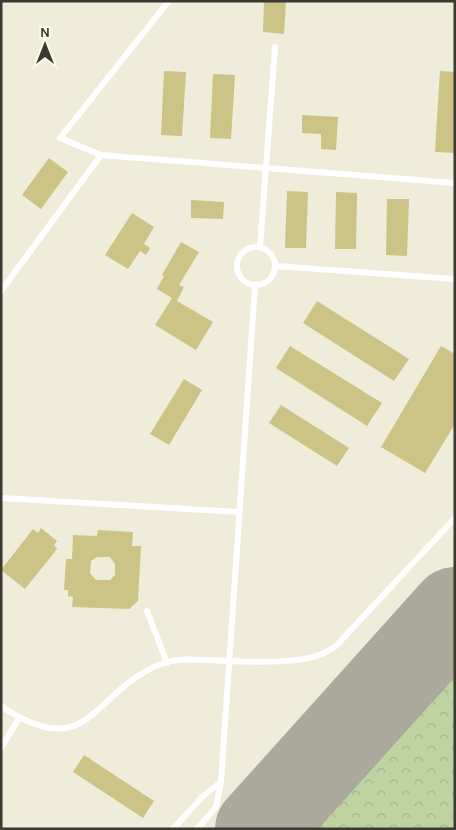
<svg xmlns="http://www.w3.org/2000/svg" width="456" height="830" viewBox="0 0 456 830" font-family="Karla,sans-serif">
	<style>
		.forest { fill: url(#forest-crowns) }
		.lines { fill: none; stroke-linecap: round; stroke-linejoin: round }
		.runway { stroke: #aba99b; stroke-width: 88 }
		.building { fill: #cdc387; fill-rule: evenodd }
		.service { stroke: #fff; stroke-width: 6 }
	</style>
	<defs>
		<pattern id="forest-crowns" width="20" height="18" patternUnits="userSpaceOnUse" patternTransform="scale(1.25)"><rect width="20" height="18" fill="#bed3a0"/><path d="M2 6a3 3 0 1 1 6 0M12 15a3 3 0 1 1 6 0" fill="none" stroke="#a4b68a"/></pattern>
	</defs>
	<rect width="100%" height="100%" fill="#efecda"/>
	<path class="forest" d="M455 667V829H307Z"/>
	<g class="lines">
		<path class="runway" d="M259 829 455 611"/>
	</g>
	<path class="building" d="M264 1H286L284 34 263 32Z
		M164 71 186 72 182 136 161 135Z
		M440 71 455 72V153L435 152Z
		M213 74 235 75 231 139 210 138Z
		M302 115 338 117 336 150 321 149V134L302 133Z
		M49 158 68 172 41 209 22 195Z
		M287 191 308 192 306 248H285Z
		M336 192 357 193 356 249H335Z
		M387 199H409L407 256 386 255Z
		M191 200 224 202 223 219 191 218Z
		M132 213 154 227 144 244 150 248 146 255 140 251 128 269 105 255Z
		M181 242 199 252 179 285 184 287 177 301 213 322 196 350 155 325 172 298 157 289 164 276 162 275Z
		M317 301 409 359 394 381 303 323Z
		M290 346 382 403 367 426 276 368Z
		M441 346 455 354V424L425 473 381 447Z
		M184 379 202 390 169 445 150 434Z
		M281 405 349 448 337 466 269 423Z
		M41 528 57 541 54 545 57 549 25 589 1 570 33 529 38 533Z
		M98 530 133 532 132 546H141L138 601 129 609 72 607 73 597 68 596V590H64L66 559H72L73 535 97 536ZM97 557H110L115 564V575L110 580H96L90 573 91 561Z
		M84 755 154 801 143 818 73 772Z"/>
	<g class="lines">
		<path class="service" d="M101 155 60 138 169 1
			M237 266a19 19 0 1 1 38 0a19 19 0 1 1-38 0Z
			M260 247 275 47
			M276 266 455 279
			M1 291 101 155 455 183
			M1 498 239 512
			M147 611 167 663
			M1 706C90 766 92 691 161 664 183 656 206 661 229 661 251 662 299 663 319 655 325 653 331 649 336 646L455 518
			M1 748 19 718
			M173 829 203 796 221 782
			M197 829 216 807 221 782 255 286"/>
	</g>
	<rect width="456" height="830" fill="none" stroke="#3a3932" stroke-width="5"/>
	<g transform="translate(45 45)" stroke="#fdfae7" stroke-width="4" paint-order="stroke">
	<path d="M0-4L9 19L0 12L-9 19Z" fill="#3a3932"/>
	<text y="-8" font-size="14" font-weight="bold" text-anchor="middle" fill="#3a3932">N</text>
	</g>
</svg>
